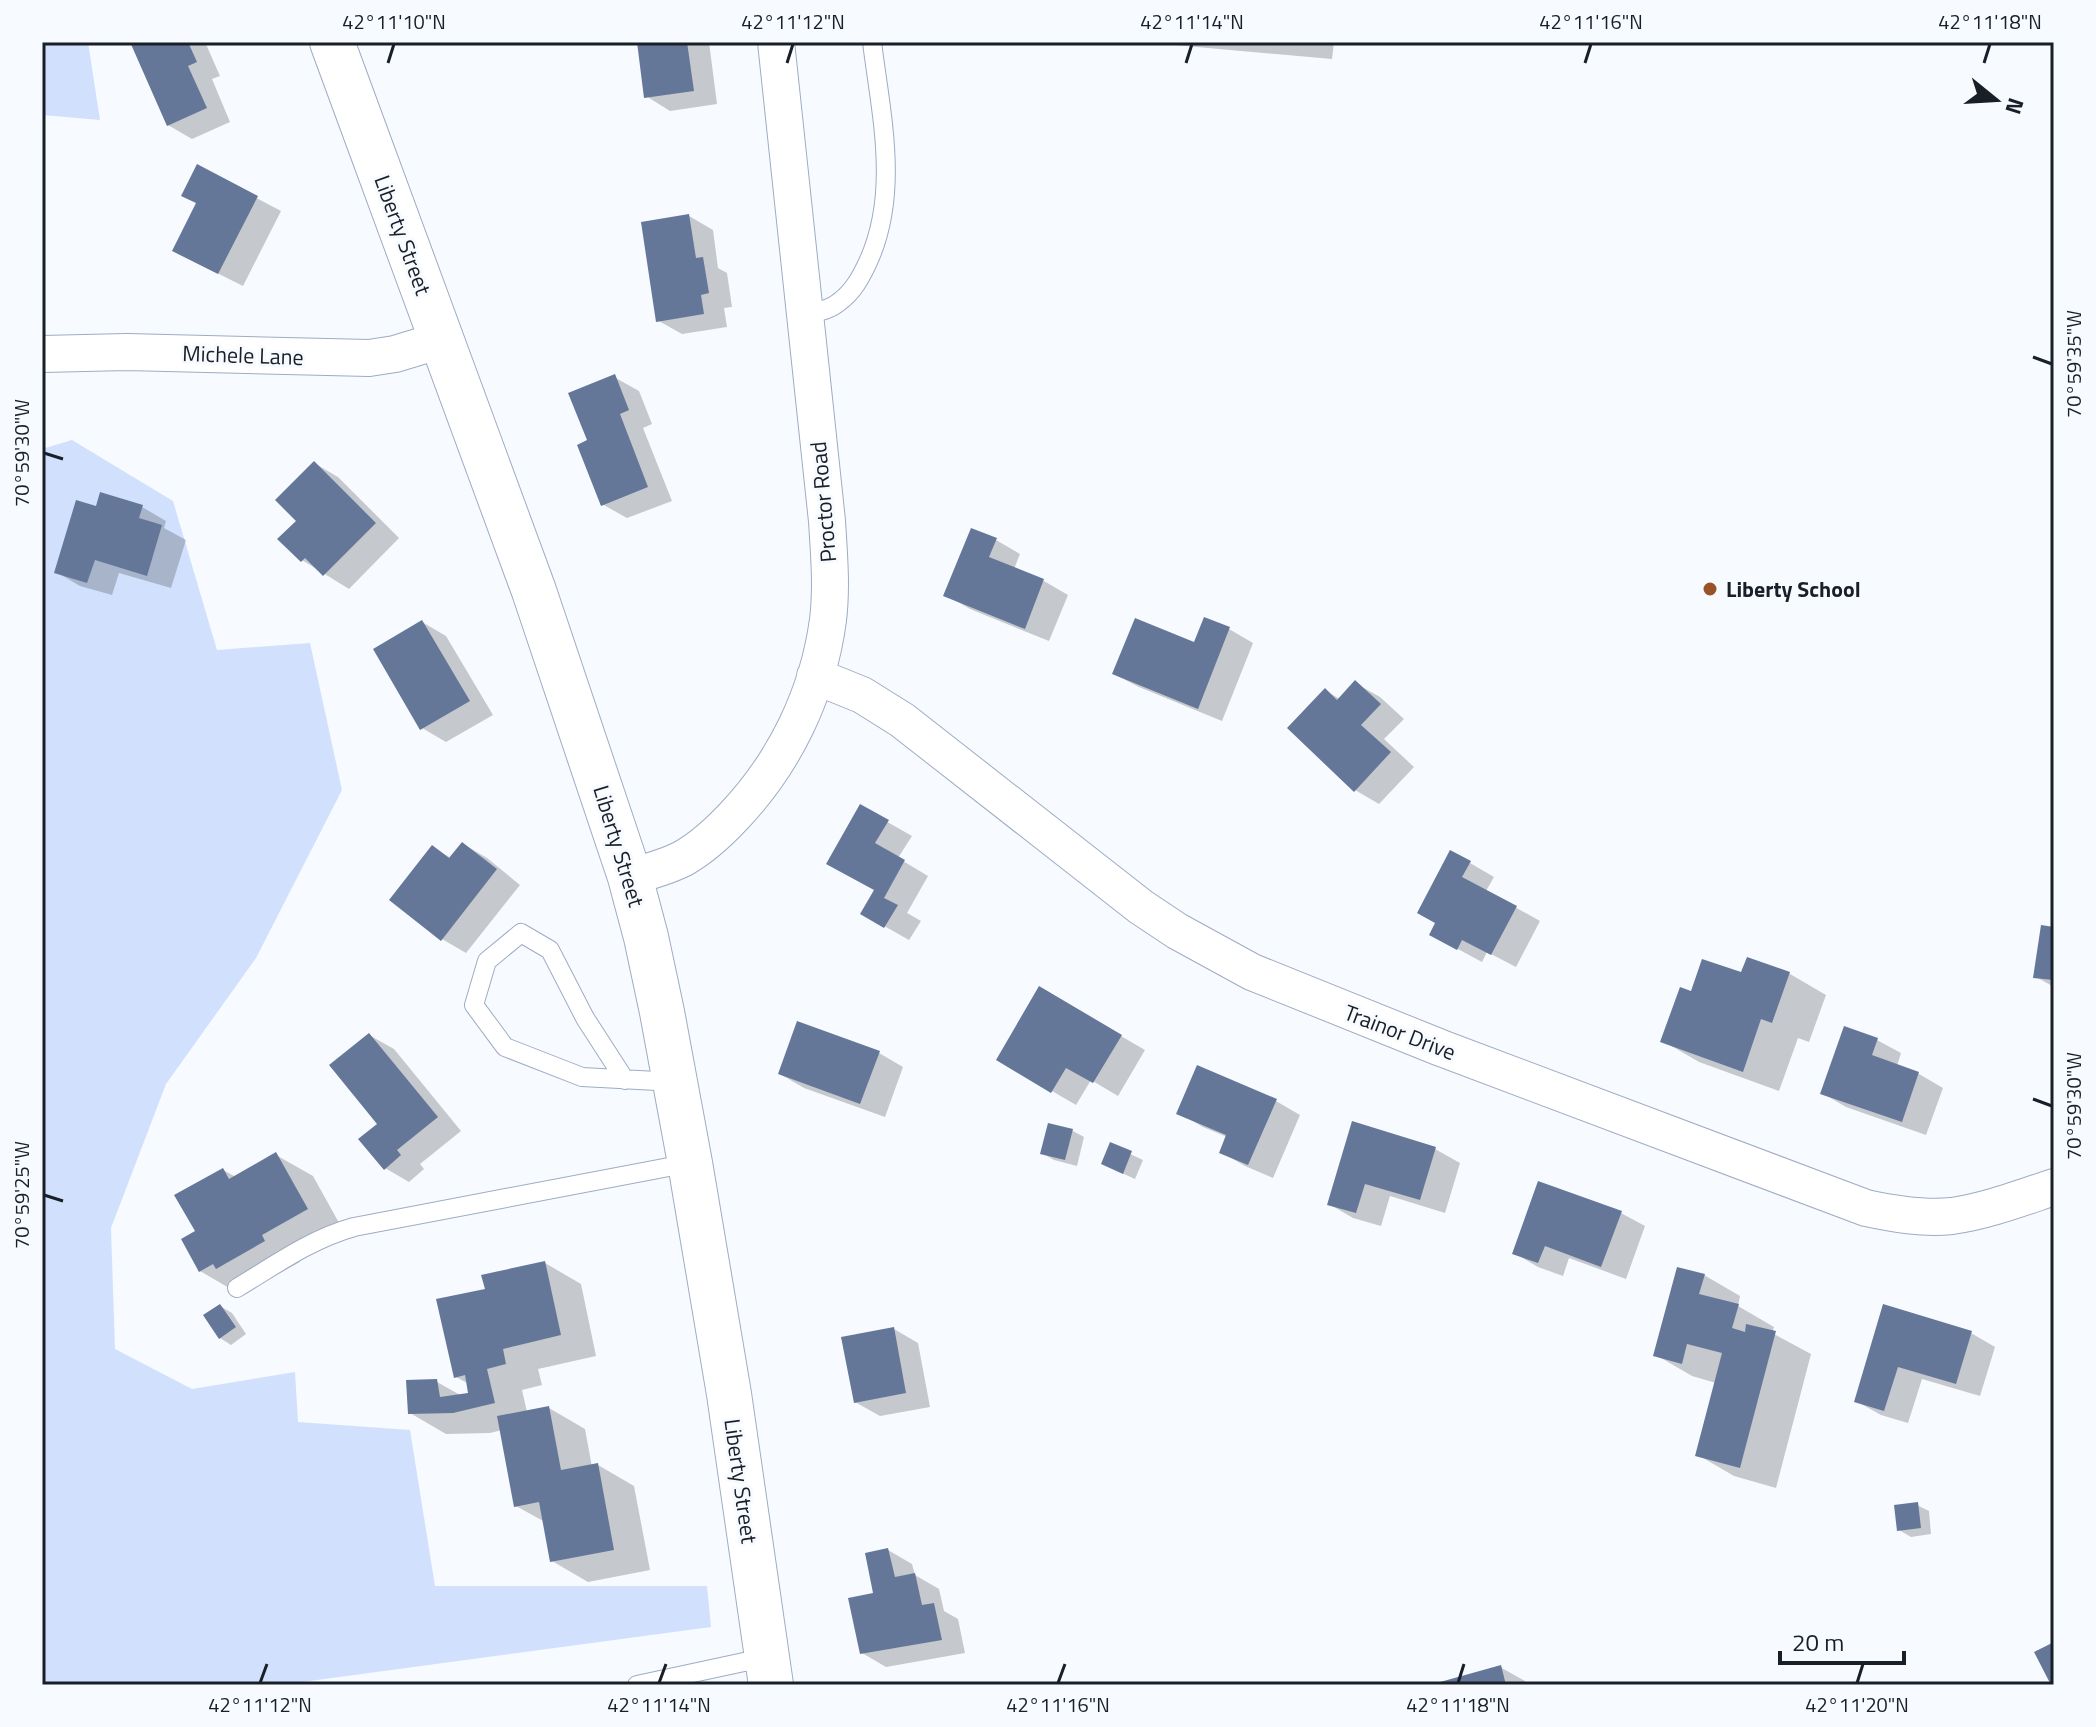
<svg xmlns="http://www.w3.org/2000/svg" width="2096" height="1727" viewBox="0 0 2096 1727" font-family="'Titillium Web',sans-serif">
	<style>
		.green { fill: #d1e1fd }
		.shadow { fill: #0003 }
		.building { fill: #657798 }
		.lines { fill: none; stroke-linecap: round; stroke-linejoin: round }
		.lane-casing { stroke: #9eacc3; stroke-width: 20 }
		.street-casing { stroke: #9eacc3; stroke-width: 38 }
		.secondary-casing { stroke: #9eacc3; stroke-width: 46 }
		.lane { stroke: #fff; stroke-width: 18 }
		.street { stroke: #fff; stroke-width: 36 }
		.secondary { stroke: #fff; stroke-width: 44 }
		.ticks { fill: none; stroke: #191f27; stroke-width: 3 }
		.poi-dot { fill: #985426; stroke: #f7faff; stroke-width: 3 }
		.labels { text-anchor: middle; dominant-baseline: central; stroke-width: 6; stroke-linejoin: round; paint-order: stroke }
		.street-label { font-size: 22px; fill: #191f27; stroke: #f7faff }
		.poi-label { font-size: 22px; font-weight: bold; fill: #191f27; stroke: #f7faff; text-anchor: start }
		.neatline { fill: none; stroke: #191f27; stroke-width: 3 }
		.ticks-label { font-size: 20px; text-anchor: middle; fill: #191f27 }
	</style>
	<rect width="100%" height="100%" fill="#f7faff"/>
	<path class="green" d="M42 42H88L100 120 42 115Z
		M72 440 173 501 217 650 310 643 342 790 256 958 166 1084 111 1228 115 1349 192 1389 295 1372 298 1422 410 1430 435 1586H707L711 1627 280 1685H42V449Z"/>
	<path class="shadow" d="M132 42H205L220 76 212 79 230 122 192 139 168 125Z
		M639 42H709L717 104 670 111 646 96Z
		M1141 42H1334L1332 59Z
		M197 167 281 211 243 286 199 264Z
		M689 216 713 230 718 268 727 273 732 307 724 308 727 327 682 334 657 320Z
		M614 377 639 391 652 424 643 428 672 501 627 518 602 504 590 442Z
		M314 463 338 477 399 538 349 589 302 560 298 521Z
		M142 507 166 521 164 528 186 540 171 588 119 573 112 595 80 586 56 572 97 509Z
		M996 540 1020 554 1014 569 1044 581 1068 595 1049 641 970 609 946 595Z
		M422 622 446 636 493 715 446 742 422 728Z
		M1229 629 1253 643 1222 721 1139 687 1114 674Z
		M1355 683 1380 697 1404 719 1384 739 1414 767 1379 804 1355 790 1326 691 1340 699Z
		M861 807 912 836 898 858 928 876 907 913 921 921 909 940 863 914 876 890Z
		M463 844 487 858 520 885 466 953 442 939 433 847 451 858Z
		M1470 863 1494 877 1486 891 1540 921 1516 967 1487 952 1482 962 1456 948 1437 922 1420 912Z
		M2054 929V987L2036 977Z
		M1748 959 1790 974 1826 995 1809 1042 1798 1038 1779 1091 1699 1062 1663 1041 1692 993 1743 975Z
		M1040 989 1145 1050 1118 1096 1091 1080 1076 1105 999 1060Z
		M369 1035 394 1049 461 1131 420 1164 424 1169 409 1182 385 1168Z
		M1877 1040 1901 1053 1897 1066 1919 1074 1943 1088 1926 1135 1846 1107 1822 1093Z
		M879 1053 903 1067 885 1117 804 1088 780 1074Z
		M1198 1067 1276 1101 1300 1115 1273 1178 1245 1166 1221 1152 1227 1137 1203 1127 1179 1113Z
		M1353 1124 1435 1149 1460 1163 1445 1213 1390 1196 1381 1226 1353 1218 1329 1204Z
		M1050 1125 1073 1131 1084 1137 1077 1166 1054 1160 1042 1153Z
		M1111 1145 1143 1160 1135 1179 1115 1170Z
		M276 1155 313 1176 343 1230 297 1256 300 1262 253 1288 236 1292 200 1271 198 1232 223 1170 236 1177Z
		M1621 1213 1645 1226 1626 1279 1569 1258 1563 1276 1538 1267 1514 1253Z
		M545 1263 581 1284 596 1356 538 1369 542 1385 522 1390 527 1412 549 1408 585 1429 592 1467 598 1465 634 1486 650 1570 588 1582 552 1561 545 1522 516 1506 502 1430 490 1433 446 1434 410 1413 437 1382 462 1396 471 1395 469 1384 456 1377 487 1291Z
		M1704 1275 1740 1296 1738 1306 1774 1327 1772 1333 1811 1354 1776 1488 1734 1476 1698 1455 1716 1383 1692 1376 1656 1355Z
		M220 1306 232 1313 246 1334 231 1345 220 1338Z
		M1885 1307 1971 1333 1995 1347 1980 1396 1922 1379 1908 1423 1881 1415 1856 1401Z
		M894 1329 918 1343 930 1407 880 1416 855 1402Z
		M1917 1505 1929 1511 1931 1534 1911 1537 1899 1530Z
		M888 1550 912 1564 915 1575 939 1589 944 1611 958 1619 965 1653 886 1667 862 1653Z
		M1500 1667 1525 1681 1526 1685H1437Z"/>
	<path class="building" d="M130 42H188L197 62 188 66 207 108 167 126Z
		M637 42H687L694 91 644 98Z
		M197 164 258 196 218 274 172 251 196 203 181 196Z
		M689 214 696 258 703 257 709 293 701 295 704 314 656 322 641 222Z
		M615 374 629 410 620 414 648 487 601 506 577 445 587 440 568 393Z
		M314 461 376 523 323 576 305 558 301 562 277 539 296 521 275 500Z
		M100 492 143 505 139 518 162 525 147 576 95 560 87 583 54 573 76 500 96 506Z
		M971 528 997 538 989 557 1044 579 1025 629 943 596Z
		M1204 617 1230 627 1198 709 1112 674 1135 618 1194 642Z
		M422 620 470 701 420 730 373 649Z
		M1355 680 1381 704 1361 725 1391 752 1354 792 1287 728 1325 688 1337 700Z
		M860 804 889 820 875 843 905 860 884 898 898 905 884 928 860 914 874 890 826 864Z
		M462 842 497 869 441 941 389 900 432 845 449 858Z
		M1450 850 1471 861 1462 877 1517 906 1491 955 1462 940 1457 950 1429 935 1435 923 1417 913Z
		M2041 925 2054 927V980L2033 978Z
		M1747 957 1790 972 1772 1023 1761 1019 1743 1072 1660 1042 1680 987 1691 991 1702 959 1741 972Z
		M1039 986 1122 1035 1093 1083 1066 1068 1051 1093 996 1060Z
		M797 1021 880 1051 860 1104 778 1074Z
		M1844 1026 1878 1038 1872 1055 1919 1072 1902 1122 1820 1094Z
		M369 1033 438 1117 397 1150 401 1155 384 1170 358 1139 377 1124 329 1065Z
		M1197 1065 1277 1099 1248 1165 1219 1153 1226 1135 1176 1114Z
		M1352 1121 1436 1147 1420 1200 1365 1184 1356 1213 1327 1205Z
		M1048 1123 1073 1129 1065 1160 1040 1154Z
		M1110 1142 1132 1151 1123 1174 1101 1164Z
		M276 1152 308 1209 262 1235 265 1241 216 1269 213 1264 199 1272 181 1239 195 1231 174 1195 223 1168 229 1179Z
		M1538 1181 1622 1211 1601 1267 1545 1246 1538 1263 1512 1254Z
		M545 1261 561 1335 503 1349 506 1364 487 1369 495 1403 453 1413 408 1414 406 1380 437 1379 440 1397 468 1393 465 1375 454 1378 436 1299 485 1289 481 1275Z
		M1677 1267 1705 1274 1699 1294 1739 1304 1732 1328 1745 1332 1746 1324 1776 1331 1740 1468 1695 1456 1722 1353 1687 1344 1682 1364 1653 1356Z
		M220 1304 236 1327 219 1339 203 1315Z
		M1883 1304 1972 1331 1956 1384 1898 1367 1884 1411 1854 1402Z
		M894 1327 906 1393 854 1403 841 1337Z
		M549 1406 561 1470 598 1463 614 1550 550 1562 539 1502 514 1507 497 1416Z
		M1918 1502 1921 1528 1897 1531 1894 1505Z
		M888 1548 895 1577 915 1573 922 1605 934 1603 942 1640 860 1654 848 1598 873 1593 865 1553Z
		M2054 1642V1685H2051L2034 1652Z
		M1501 1665 1506 1685H1433V1684Z"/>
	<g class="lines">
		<g class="lane-casing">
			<path id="lane" d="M805 315C817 312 830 310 839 302 853 292 861 277 868 262 900 192 881 115 872 42
				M625 1080 585 1018 550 950 521 933 487 961 474 1005 505 1047 582 1077 676 1082
				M237 1288C275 1265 311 1239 354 1227L690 1163
				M637 1685 744 1662 768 1659"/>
		</g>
		<g class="street-casing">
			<path id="street" d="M42 354 127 352 369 358 395 354 441 340
				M815 676 862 695 902 720 1141 907 1177 931 1252 972 1441 1048 1866 1208C1894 1214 1923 1219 1952 1216 1987 1211 2021 1198 2054 1187
				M630 877C648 872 666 867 682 859 702 848 719 832 734 816 785 762 818 694 828 620 832 587 829 554 827 521L776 42"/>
		</g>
		<g class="secondary-casing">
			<path id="secondary" d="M332 42 534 591 630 877 646 937 662 1012 690 1163 729 1394 771 1685"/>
		</g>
		<use href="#lane" class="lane"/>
		<use href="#street" class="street"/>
		<use href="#secondary" class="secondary"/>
	</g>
	<path class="ticks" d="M388 63 394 44M787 63 793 44M1186 63 1192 44M1585 63 1591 44M1984 63 1990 44M2033 357 2052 364M44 453 63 459M2033 1099 2052 1106M44 1195 63 1201M260 1683 267 1664M659 1683 666 1664M1058 1683 1065 1664M1458 1683 1464 1664M1857 1683 1863 1664"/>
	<circle class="poi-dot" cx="1710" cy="589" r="8"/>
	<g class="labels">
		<g class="street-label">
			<text transform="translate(403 235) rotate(70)">Liberty Street</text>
			<text transform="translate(243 355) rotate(2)">Michele Lane</text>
			<text transform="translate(823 502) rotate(-95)">Proctor Road</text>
			<text transform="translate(619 846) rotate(73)">Liberty Street</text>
			<text transform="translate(1400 1032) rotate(21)">Trainor Drive</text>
			<text transform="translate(741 1481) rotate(82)">Liberty Street</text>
		</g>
		<g class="poi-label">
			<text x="1726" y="589">Liberty School</text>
		</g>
	</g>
	<rect width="2096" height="1727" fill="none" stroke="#f7faff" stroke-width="88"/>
	<g transform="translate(1996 100) rotate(108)" stroke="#f7faff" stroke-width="6" paint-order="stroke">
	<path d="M0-6L14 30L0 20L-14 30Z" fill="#191f27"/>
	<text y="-12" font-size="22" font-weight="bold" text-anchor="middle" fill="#191f27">N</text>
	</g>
	<path d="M1780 1651v12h124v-12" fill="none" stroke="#191f27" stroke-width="4"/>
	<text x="1792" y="1651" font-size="24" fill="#191f27" stroke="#f7faff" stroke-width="6" paint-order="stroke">20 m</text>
	<rect x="44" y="44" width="2008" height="1639" class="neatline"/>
	<g class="ticks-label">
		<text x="394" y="29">42°11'10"N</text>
		<text x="793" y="29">42°11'12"N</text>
		<text x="1192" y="29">42°11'14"N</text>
		<text x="1591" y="29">42°11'16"N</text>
		<text x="1990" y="29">42°11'18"N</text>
		<text transform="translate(2074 364) rotate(-90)" y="7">70°59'35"W</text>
		<text transform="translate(22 453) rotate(-90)" y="7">70°59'30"W</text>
		<text transform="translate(2074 1106) rotate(-90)" y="7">70°59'30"W</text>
		<text transform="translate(22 1195) rotate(-90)" y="7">70°59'25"W</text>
		<text x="260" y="1712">42°11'12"N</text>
		<text x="659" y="1712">42°11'14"N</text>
		<text x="1058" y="1712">42°11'16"N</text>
		<text x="1458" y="1712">42°11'18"N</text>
		<text x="1857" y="1712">42°11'20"N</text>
	</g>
</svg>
